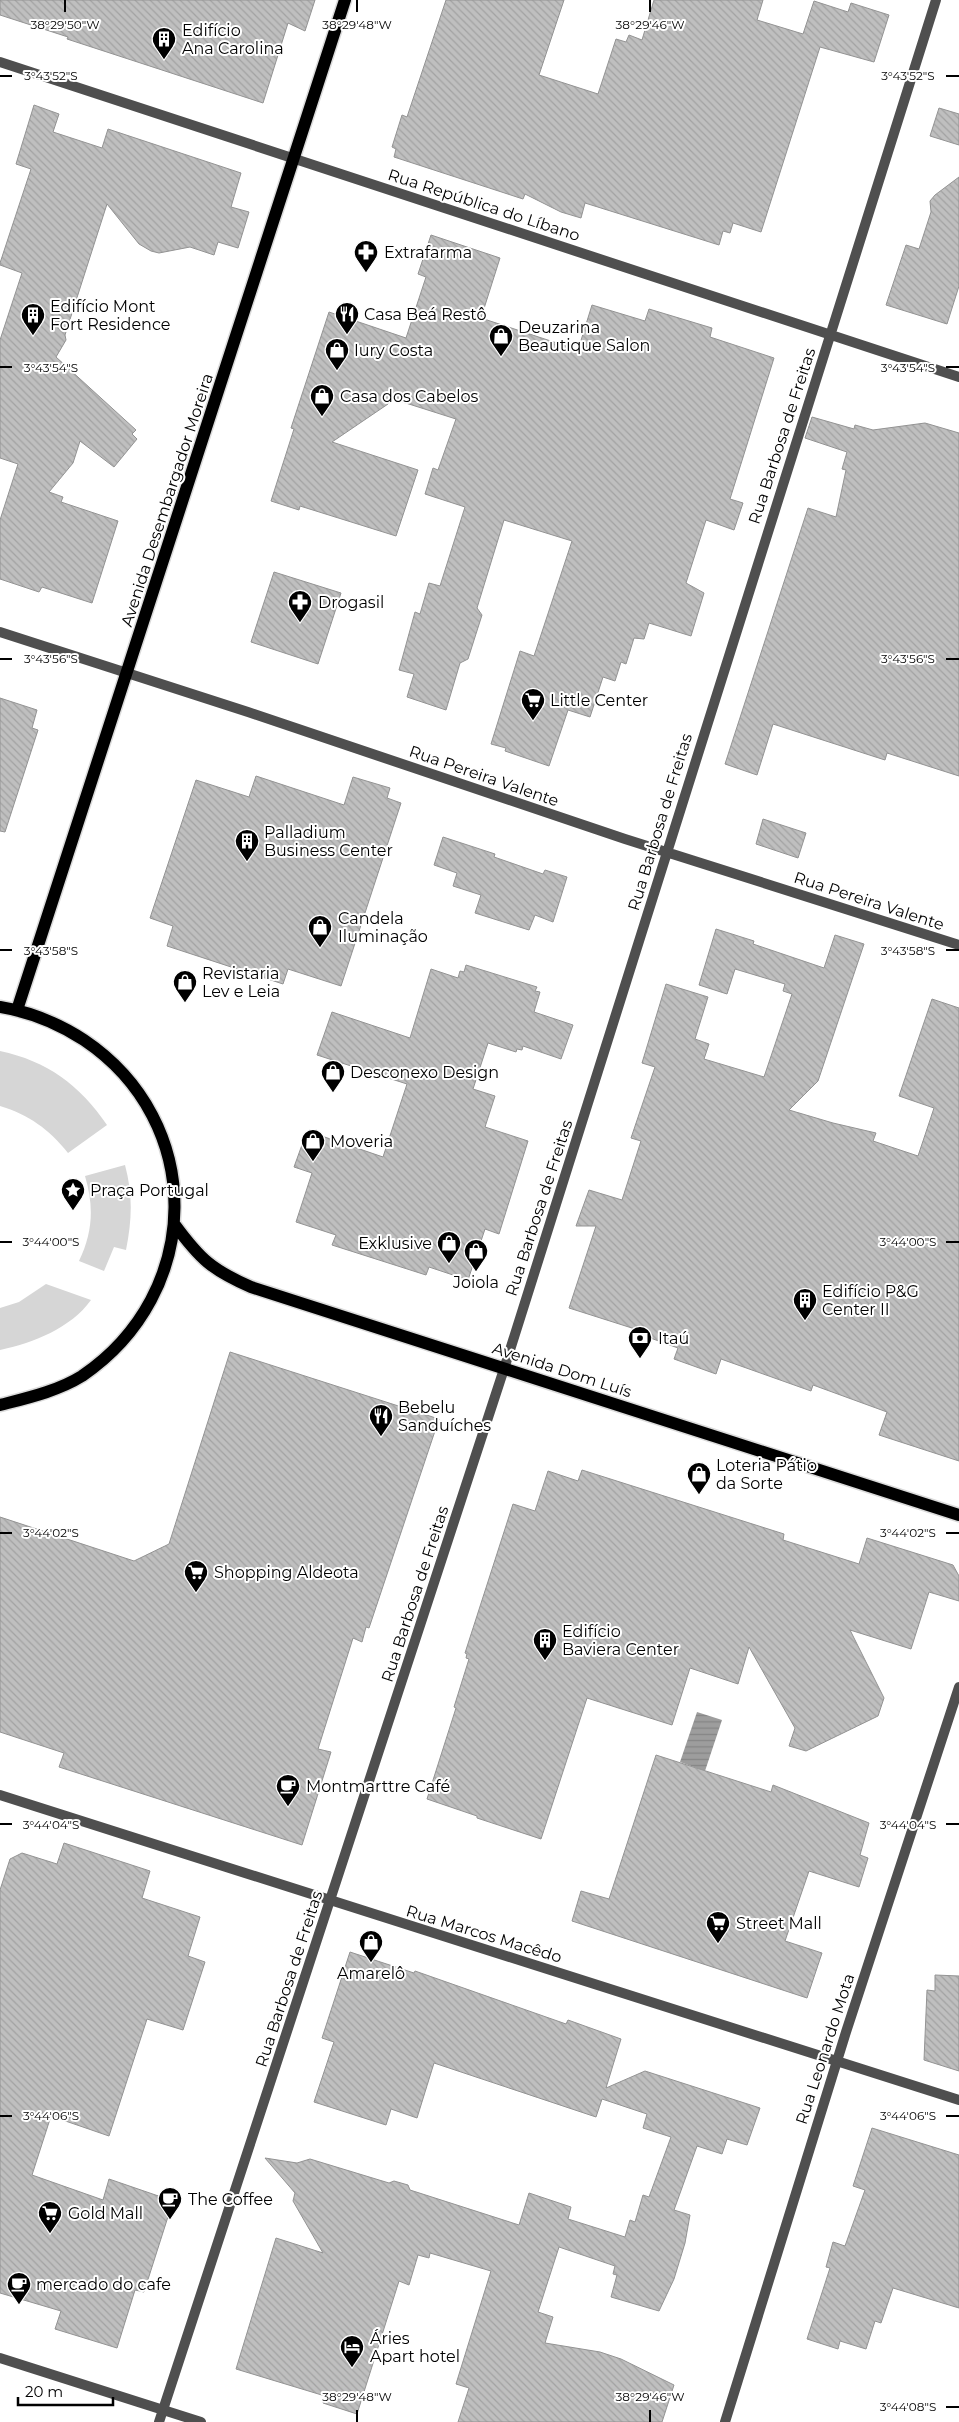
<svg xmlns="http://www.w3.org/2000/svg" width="959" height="2422" viewBox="0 0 959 2422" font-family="Montserrat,sans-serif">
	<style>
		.grass { fill: #d6d6d6 }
		.water { fill: url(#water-rules) }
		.building { fill: url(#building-back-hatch); stroke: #939393 }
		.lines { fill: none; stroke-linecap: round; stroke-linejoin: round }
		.primary-casing { stroke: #dbdbdb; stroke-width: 15 }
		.street { stroke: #4f4f4f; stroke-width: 10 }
		.primary { stroke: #000; stroke-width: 12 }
		.ticks { fill: none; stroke: #000; stroke-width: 2 }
		.labels { text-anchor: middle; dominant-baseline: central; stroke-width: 4; stroke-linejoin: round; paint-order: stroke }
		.poi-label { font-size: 16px; fill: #000; stroke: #fff; text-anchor: start }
		.street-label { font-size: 16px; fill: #000; stroke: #fff }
		.ticks-label { font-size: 12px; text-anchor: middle; fill: #000; stroke: #fff; stroke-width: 4; stroke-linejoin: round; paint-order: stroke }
	</style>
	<defs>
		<pattern id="water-rules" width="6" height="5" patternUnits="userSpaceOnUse" patternTransform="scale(1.25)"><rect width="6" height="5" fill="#9d9d9d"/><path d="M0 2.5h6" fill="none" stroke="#858585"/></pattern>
		<pattern id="building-back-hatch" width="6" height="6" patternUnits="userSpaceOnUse" patternTransform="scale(1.25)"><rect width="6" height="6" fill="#bfbfbf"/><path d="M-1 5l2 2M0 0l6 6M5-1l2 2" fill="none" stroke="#a2a2a2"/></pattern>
	</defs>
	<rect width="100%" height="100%" fill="#fff"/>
	<path class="grass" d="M0 1051C47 1061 80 1085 107 1125L68 1153C49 1129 29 1115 0 1106Z
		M125 1165C133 1195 132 1220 126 1250L114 1247 104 1271 79 1261C93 1232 94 1206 85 1176Z
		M46 1284 91 1300C71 1328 33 1343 0 1350V1308L19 1302Z"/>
	<path class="water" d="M697 1712 722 1720 705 1771 680 1762Z"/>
	<path class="building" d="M0 0H315L305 31 288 23 263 103 67 39 68 37 0 15Z
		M446 0H564L539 75 598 94 616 39 626 42 629 35 642 40 654 0H763L757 20 803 34 814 1 848 12 851 3 889 15 874 62 820 47 761 232 733 223 730 233 723 231 719 245 585 203 581 218 561 212 525 194 523 199 394 157 396 149 392 147 402 115 407 117Z
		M34 105 59 114 53 132 102 148 108 129 241 173 231 207 249 212 238 248 218 242 214 255 190 247 159 253 151 251 139 244 107 204 65 335 66 340 56 357 136 430 132 434 137 439 114 467 80 441 73 463 49 492 63 497 61 502 118 521 92 603 42 587 39 592 0 579V520L18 464 0 458V340L22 273 0 265V263L31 169 16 164Z
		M939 108 959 114V145L930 136Z
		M959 177V286L947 324 886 305 906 245 919 249 931 212 930 201 935 195Z
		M431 235 500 258 481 318 578 350 592 305 645 321 649 309 712 328 710 337 774 358 730 499 743 503 734 530 706 520 686 583 704 593 691 636 649 623 644 639 634 638 626 664 621 662 615 681 603 677 590 717 568 710 549 766 505 751 506 748 491 744 520 651 534 656 572 541 504 520 477 608 482 615 468 659 460 663 446 710 407 697 414 674 399 670 415 612 420 614 429 583 440 586 465 507 425 494 433 468 438 470 456 419 390 398 388 404 332 442 418 470 396 536 300 506 299 510 271 501 294 429 291 428 329 312 406 338 426 277 418 274Z
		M812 417 854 429 855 425 873 430 925 423 959 433V776L887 753 885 760 773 724 757 775 725 764 808 508 836 517 846 470 842 469 847 452 805 438Z
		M274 572 341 593 318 664 251 642Z
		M0 698 37 710 32 728 38 730 5 832 0 831Z
		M256 776 344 805 353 777 390 788 387 798 401 803 341 986 288 969 283 984 167 946 173 926 150 918 196 780 249 797Z
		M763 819 806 833 798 858 756 844Z
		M443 837 495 854 494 857 543 874 545 870 567 877 553 922 535 915 529 930 475 913 481 895 453 886 457 873 434 865Z
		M716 929 754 941 753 944 824 968 835 935 864 944 818 1081 789 1110 833 1123 876 1133 873 1141 918 1156 934 1108 899 1096 932 999 959 1008V1461L879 1435 887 1412 813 1385 811 1391 721 1359 716 1374 674 1359 678 1348 634 1332 635 1329 569 1308 596 1226H576L589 1190 622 1200 641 1141 631 1138 655 1067 642 1063 666 984 708 997 695 1039 709 1044 704 1059 764 1077 792 994 783 991 785 984 735 969 727 994 699 985Z
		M466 965 537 987 535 991 540 992 534 1012 573 1025 561 1059 523 1046 522 1050 517 1049 516 1052 488 1043 473 1089 495 1096 485 1127 528 1141 499 1234 485 1229 468 1280 429 1267 426 1275 332 1245 336 1235 296 1222 312 1173 294 1167 307 1131 383 1157 407 1084 317 1055 332 1012 410 1038 431 969 458 978 460 971 464 972Z
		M230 1352 439 1419 369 1628 366 1627 362 1642 353 1638 318 1749 331 1752 302 1845 59 1767 64 1753 0 1732V1517L134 1561 169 1544Z
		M582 1470 784 1534 783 1540 859 1564 867 1538 953 1565 959 1576V1601L929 1592 911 1649 850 1630 884 1698 878 1716 806 1751 789 1746 795 1728 749 1647 738 1684 690 1668 672 1725 587 1698 541 1839 477 1818V1816L427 1799 456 1708 454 1707 469 1659 466 1658 467 1654 465 1653 513 1504 535 1511 548 1471 578 1481Z
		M656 1755 771 1792 773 1785 869 1823 860 1855 868 1858 859 1887 809 1871 785 1941 822 1953 807 1998 572 1921 581 1891 609 1899Z
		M64 1843 150 1871 142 1898 200 1917 188 1956 205 1962 183 2030 147 2019 109 2136 51 2116 32 2175 103 2200 109 2179 173 2201 144 2292 135 2290 117 2348 55 2329 61 2311 0 2293V1890L10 1859 22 1853 57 1864Z
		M350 1952 414 1973 415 1971 566 2024 568 2020 621 2039 606 2088 645 2071 760 2108 747 2145 727 2139 722 2154 697 2146 674 2210 690 2215 685 2243 674 2279 659 2311 611 2297 617 2275 613 2274 615 2266 559 2247 538 2312 553 2317 545 2343 600 2352 621 2359 674 2385 662 2422H458L469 2388 456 2384 491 2271 430 2253 429 2258 418 2255 409 2285 399 2281 357 2414 323 2403 325 2396 236 2369 276 2238 323 2253 293 2201 295 2193 265 2158 297 2163 310 2159 389 2183 394 2181 408 2185 410 2190 519 2225 529 2193 571 2207 568 2219 625 2237 630 2220 635 2222 643 2195 649 2197 671 2137 643 2128 647 2114 602 2099 596 2117 434 2063 417 2118 391 2109 386 2125 314 2102 334 2042 322 2038Z
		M935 1975 959 1976V2071L924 2060 927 1990 935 1991Z
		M872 2128 959 2155V2308L893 2288 881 2323 875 2321 866 2349 840 2341 838 2349 807 2339 830 2268 826 2267 833 2242 845 2246 865 2190 853 2186Z"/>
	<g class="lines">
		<g class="primary-casing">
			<path id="primary" d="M0 1007C31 1012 58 1023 84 1040 206 1122 204 1293 82 1376 58 1391 27 1398 0 1405
				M17 1010 345 0
				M175 1225C200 1259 212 1270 251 1287L959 1515"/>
		</g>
		<path class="street" d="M0 62 959 377
			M0 632 248 712 625 839 959 945
			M0 1795 959 2100
			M0 2358 201 2422
			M159 2422 504 1369 936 0
			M725 2422 846 2032 959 1687"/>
		<use href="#primary" class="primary"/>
	</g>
	<path class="ticks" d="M65 0V12M357 0V12M650 0V12M0 76H12M946 76H959M0 367H12M946 367H959M0 659H12M946 659H959M0 950H12M946 950H959M0 1242H12M946 1242H959M0 1533H12M946 1533H959M0 1824H12M946 1824H959M0 2116H12M946 2116H959M946 2407H959M357 2410V2422M650 2410V2422"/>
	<defs>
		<g id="building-pin" transform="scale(1.25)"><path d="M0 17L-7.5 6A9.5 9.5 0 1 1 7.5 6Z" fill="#000" stroke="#fff"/><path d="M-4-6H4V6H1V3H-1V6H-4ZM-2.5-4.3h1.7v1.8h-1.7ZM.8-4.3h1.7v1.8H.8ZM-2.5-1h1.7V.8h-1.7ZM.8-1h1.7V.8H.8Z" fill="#fff"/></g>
		<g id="pharmacy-pin" transform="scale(1.25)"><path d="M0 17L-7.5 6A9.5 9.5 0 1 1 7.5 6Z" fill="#000" stroke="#fff"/><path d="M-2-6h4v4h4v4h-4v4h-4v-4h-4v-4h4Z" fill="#fff"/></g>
		<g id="restaurant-pin" transform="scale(1.25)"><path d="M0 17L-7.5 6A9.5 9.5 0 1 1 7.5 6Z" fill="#000" stroke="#fff"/><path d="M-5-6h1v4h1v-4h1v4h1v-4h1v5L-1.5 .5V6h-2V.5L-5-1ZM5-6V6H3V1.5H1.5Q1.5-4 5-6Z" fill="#fff"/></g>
		<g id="shop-pin" transform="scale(1.25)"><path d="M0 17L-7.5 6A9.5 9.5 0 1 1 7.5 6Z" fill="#000" stroke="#fff"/><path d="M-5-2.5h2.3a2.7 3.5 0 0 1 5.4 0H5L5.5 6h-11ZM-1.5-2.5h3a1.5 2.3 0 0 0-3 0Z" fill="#fff"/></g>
		<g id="supermarket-pin" transform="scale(1.25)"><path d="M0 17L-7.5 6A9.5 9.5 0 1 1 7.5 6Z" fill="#000" stroke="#fff"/><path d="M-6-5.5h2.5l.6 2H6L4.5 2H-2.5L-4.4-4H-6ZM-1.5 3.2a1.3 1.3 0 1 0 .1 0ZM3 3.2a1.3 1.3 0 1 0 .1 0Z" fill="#fff"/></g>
		<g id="sight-pin" transform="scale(1.25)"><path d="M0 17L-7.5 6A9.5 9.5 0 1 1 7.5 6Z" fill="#000" stroke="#fff"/><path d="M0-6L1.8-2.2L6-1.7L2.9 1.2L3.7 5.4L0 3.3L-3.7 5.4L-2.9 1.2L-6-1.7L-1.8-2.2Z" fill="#fff"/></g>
		<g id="bank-pin" transform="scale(1.25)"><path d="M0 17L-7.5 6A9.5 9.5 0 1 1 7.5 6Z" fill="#000" stroke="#fff"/><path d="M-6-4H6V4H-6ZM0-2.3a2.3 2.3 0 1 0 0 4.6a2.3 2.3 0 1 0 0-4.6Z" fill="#fff"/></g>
		<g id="cafe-pin" transform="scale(1.25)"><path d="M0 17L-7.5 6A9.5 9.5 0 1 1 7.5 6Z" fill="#000" stroke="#fff"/><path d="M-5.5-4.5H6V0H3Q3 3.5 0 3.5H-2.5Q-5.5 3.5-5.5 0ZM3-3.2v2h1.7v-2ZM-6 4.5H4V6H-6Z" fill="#fff"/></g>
		<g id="hotel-pin" transform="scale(1.25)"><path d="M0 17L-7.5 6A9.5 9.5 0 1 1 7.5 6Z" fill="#000" stroke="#fff"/><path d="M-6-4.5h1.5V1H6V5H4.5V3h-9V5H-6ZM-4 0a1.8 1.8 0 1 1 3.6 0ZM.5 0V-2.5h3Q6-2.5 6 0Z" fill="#fff"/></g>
	</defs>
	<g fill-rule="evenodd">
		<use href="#building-pin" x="164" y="39"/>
		<use href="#pharmacy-pin" x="366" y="252"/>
		<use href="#restaurant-pin" x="347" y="314"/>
		<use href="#building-pin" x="33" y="315"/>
		<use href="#shop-pin" x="501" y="336"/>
		<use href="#shop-pin" x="337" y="350"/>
		<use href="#shop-pin" x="322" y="396"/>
		<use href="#pharmacy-pin" x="300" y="602"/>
		<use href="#supermarket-pin" x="533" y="700"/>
		<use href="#building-pin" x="247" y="841"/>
		<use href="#shop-pin" x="320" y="927"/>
		<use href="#shop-pin" x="185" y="982"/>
		<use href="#shop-pin" x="333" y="1072"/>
		<use href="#shop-pin" x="313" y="1141"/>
		<use href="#sight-pin" x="73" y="1190"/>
		<use href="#shop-pin" x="449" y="1243"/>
		<use href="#shop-pin" x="476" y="1251"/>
		<use href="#building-pin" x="805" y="1300"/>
		<use href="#bank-pin" x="640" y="1338"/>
		<use href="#restaurant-pin" x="381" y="1416"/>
		<use href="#shop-pin" x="699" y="1474"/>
		<use href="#supermarket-pin" x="196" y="1572"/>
		<use href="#building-pin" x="545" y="1640"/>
		<use href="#cafe-pin" x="288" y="1786"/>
		<use href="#supermarket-pin" x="718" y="1923"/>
		<use href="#shop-pin" x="371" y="1942"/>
		<use href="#cafe-pin" x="170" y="2199"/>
		<use href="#supermarket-pin" x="50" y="2213"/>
		<use href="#cafe-pin" x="19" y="2284"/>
		<use href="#hotel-pin" x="352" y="2347"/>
	</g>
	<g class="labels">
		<g class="poi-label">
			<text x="182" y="30">Edifício<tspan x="182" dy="18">Ana Carolina</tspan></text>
			<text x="384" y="252">Extrafarma</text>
			<text x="50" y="306">Edifício Mont<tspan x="50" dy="18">Fort Residence</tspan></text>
			<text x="364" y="314">Casa Beá Restô</text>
			<text x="518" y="327">Deuzarina<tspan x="518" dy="18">Beautique Salon</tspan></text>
			<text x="354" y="350">Iury Costa</text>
			<text x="340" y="396">Casa dos Cabelos</text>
			<text x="318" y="602">Drogasil</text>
			<text x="550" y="700">Little Center</text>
			<text x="264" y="832">Palladium<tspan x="264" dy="18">Business Center</tspan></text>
			<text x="338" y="918">Candela<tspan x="338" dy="18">Iluminação</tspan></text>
			<text x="202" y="973">Revistaria<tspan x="202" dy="18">Lev e Leia</tspan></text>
			<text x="350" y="1072">Desconexo Design</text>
			<text x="330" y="1141">Moveria</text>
			<text x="90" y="1190">Praça Portugal</text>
			<text x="432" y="1243" text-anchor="end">Exklusive</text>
			<text x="476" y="1282" text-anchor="middle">Joiola</text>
			<text x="822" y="1291">Edifício P&amp;G<tspan x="822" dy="18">Center II</tspan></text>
			<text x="658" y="1338">Itaú</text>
			<text x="398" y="1407">Bebelu<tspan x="398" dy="18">Sanduíches</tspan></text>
			<text x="716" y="1465">Loteria Pátio<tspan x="716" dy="18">da Sorte</tspan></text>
			<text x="214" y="1572">Shopping Aldeota</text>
			<text x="562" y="1631">Edifício<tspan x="562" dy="18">Baviera Center</tspan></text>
			<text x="306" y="1786">Montmarttre Café</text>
			<text x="736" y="1923">Street Mall</text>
			<text x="371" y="1973" text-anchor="middle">Amarelô</text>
			<text x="188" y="2199">The Coffee</text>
			<text x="68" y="2213">Gold Mall</text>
			<text x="36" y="2284">mercado do cafe</text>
			<text x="370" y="2338">Áries<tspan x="370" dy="18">Apart hotel</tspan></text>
		</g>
		<g class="street-label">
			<text transform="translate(484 205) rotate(18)">Rua República do Líbano</text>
			<text transform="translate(782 436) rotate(-72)">Rua Barbosa de Freitas</text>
			<text transform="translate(167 500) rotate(-72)">Avenida Desembargador Moreira</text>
			<text transform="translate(484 776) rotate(19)">Rua Pereira Valente</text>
			<text transform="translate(660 822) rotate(-73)">Rua Barbosa de Freitas</text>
			<text transform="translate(869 901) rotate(18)">Rua Pereira Valente</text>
			<text transform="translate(539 1208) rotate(-72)">Rua Barbosa de Freitas</text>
			<text transform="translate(562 1370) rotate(18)">Avenida Dom Luís</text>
			<text transform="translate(415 1594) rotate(-72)">Rua Barbosa de Freitas</text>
			<text transform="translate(484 1934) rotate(17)">Rua Marcos Macêdo</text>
			<text transform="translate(289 1979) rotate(-72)">Rua Barbosa de Freitas</text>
			<text transform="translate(825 2049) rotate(-72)">Rua Leonardo Mota</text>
		</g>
	</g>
	<g class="ticks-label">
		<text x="65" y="29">38°29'50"W</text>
		<text x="357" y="29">38°29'48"W</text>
		<text x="650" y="29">38°29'46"W</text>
		<text x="51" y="80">3°43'52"S</text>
		<text x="908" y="80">3°43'52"S</text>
		<text x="51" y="372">3°43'54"S</text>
		<text x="908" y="372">3°43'54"S</text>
		<text x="51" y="663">3°43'56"S</text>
		<text x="908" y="663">3°43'56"S</text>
		<text x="51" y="955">3°43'58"S</text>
		<text x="908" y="955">3°43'58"S</text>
		<text x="51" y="1246">3°44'00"S</text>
		<text x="908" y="1246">3°44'00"S</text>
		<text x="51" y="1537">3°44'02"S</text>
		<text x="908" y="1537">3°44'02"S</text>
		<text x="51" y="1829">3°44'04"S</text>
		<text x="908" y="1829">3°44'04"S</text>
		<text x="51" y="2120">3°44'06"S</text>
		<text x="908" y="2120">3°44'06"S</text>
		<text x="357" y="2401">38°29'48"W</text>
		<text x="650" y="2401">38°29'46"W</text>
		<text x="908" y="2411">3°44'08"S</text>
	</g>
	<path d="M18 2397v8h95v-8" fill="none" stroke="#000000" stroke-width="2.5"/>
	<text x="25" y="2397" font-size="15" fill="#000000" stroke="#ffffff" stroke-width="4" paint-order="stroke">20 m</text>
</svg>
